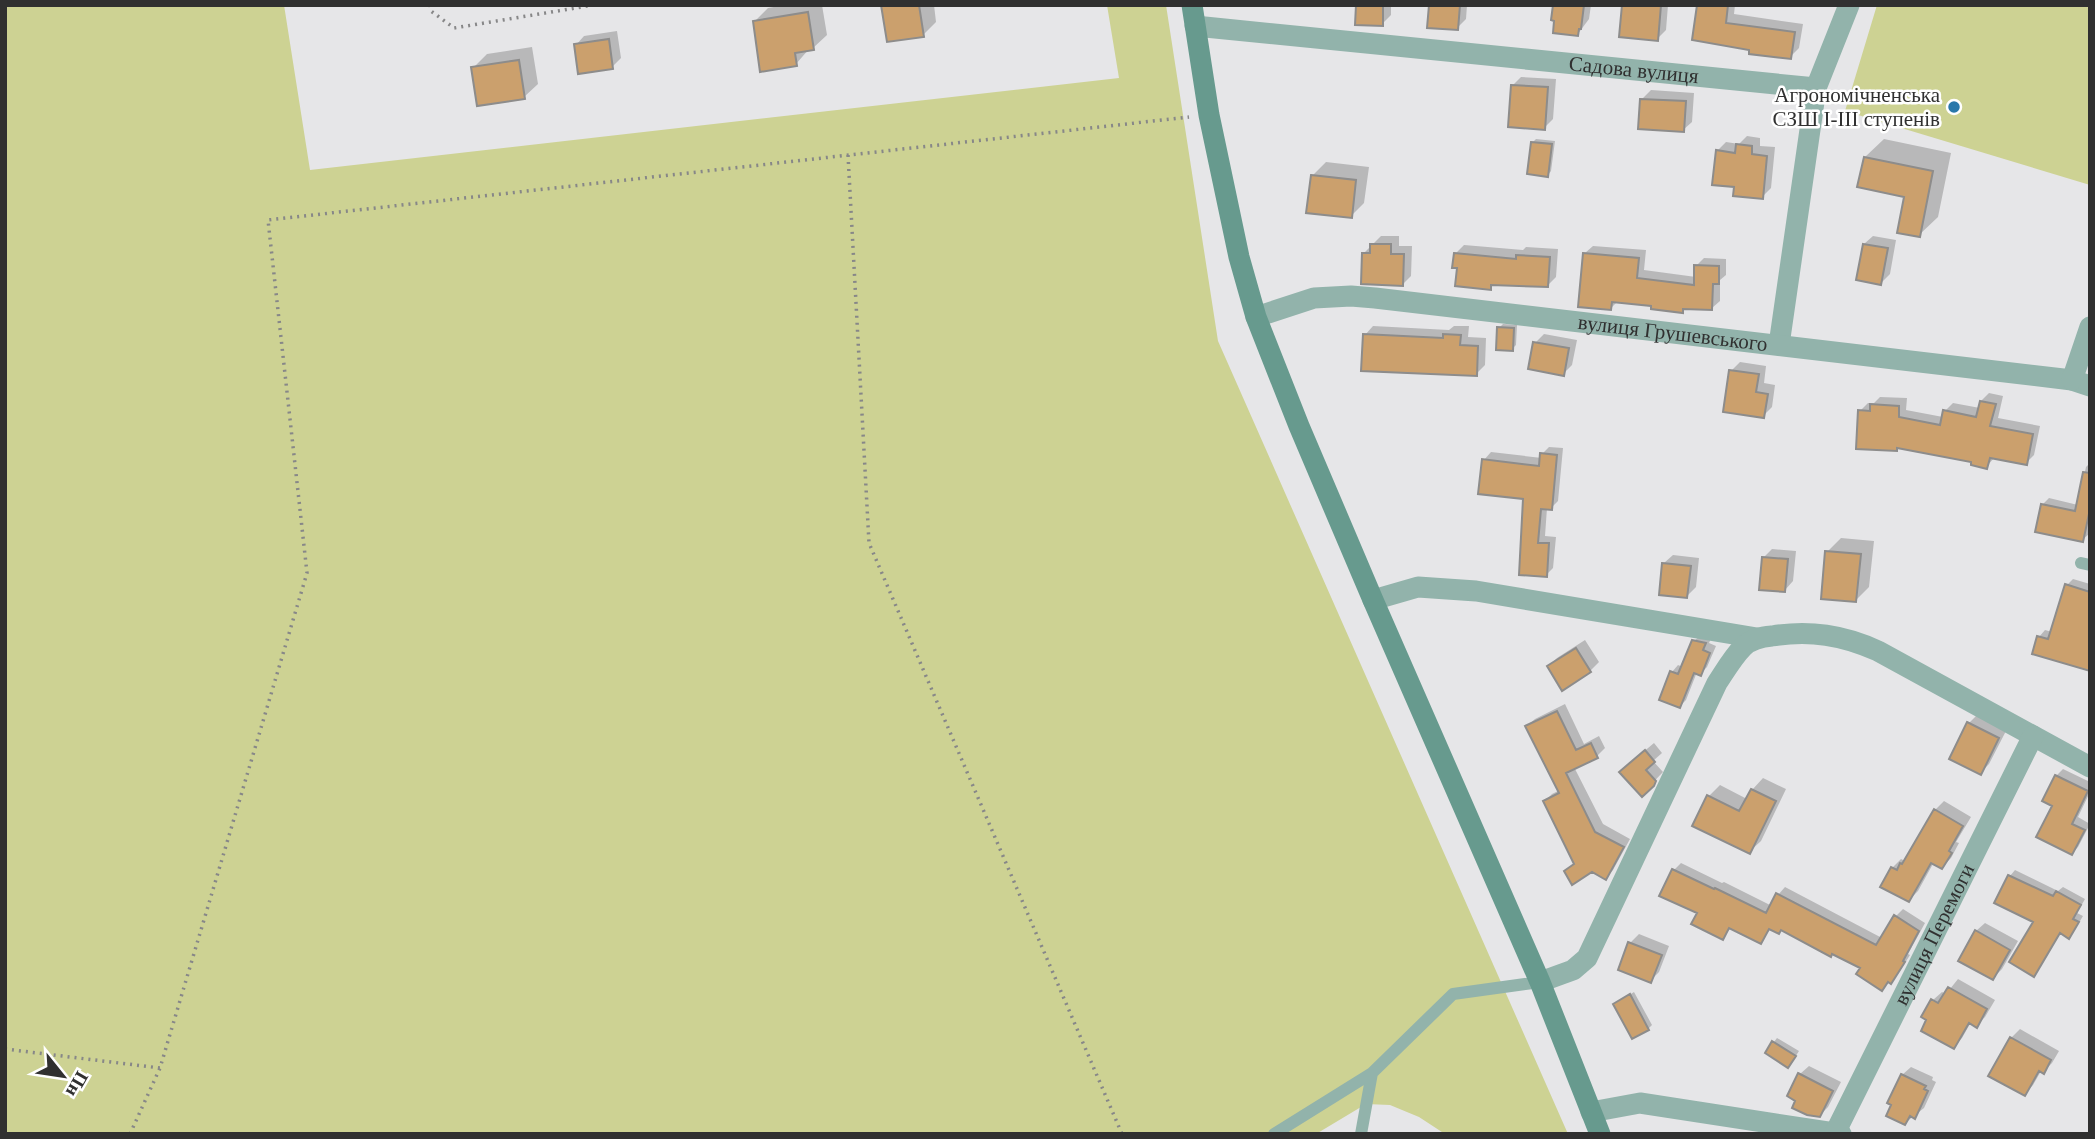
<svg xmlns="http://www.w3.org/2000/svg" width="2095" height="1139" viewBox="0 0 2095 1139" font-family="'Times New Roman',serif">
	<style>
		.green { fill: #cdd293 }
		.shadow { fill: #0003 }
		.building { fill: #cba06d; stroke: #8d8c8b; stroke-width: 2 }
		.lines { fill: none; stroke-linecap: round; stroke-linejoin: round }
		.path { stroke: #878788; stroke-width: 3.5; stroke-dasharray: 2 5; stroke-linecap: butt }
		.service { stroke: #92b3ab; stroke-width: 12 }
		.minor { stroke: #92b3ab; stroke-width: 21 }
		.secondary { stroke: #679a8e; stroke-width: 21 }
		.poi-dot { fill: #2978aa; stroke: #fff; stroke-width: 2.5 }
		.labels { text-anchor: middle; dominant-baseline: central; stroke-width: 5; stroke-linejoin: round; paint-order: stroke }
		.street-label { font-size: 21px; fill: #303030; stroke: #fff }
		.poi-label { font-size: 21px; fill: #303030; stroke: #fff; text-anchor: end }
	</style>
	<rect width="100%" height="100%" fill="#e6e6e8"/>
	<path class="green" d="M5 5H284L310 170 1119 78 1107 5H1166L1218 341 1568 1134H1445L1419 1117 1390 1105 1366 1104 1316 1134H5Z
		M1877 5H2082L2090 8V185L1845 111Z"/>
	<path class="shadow" d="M785 5H822L827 35 813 48 809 49 796 64 755 21 768 8Z
		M883 5H934L936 22 923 35Z
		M1358 5H1391V15L1382 24Z
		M1431 5H1467L1466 19 1457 28Z
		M1555 5H1591L1589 19 1577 35Z
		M1624 5H1668L1666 30 1657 39Z
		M1699 5H1735L1734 14 1803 24 1799 48 1790 57 1751 48Z
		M617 31 621 58 612 67 576 45 584 36Z
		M532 47 538 84 524 97 473 68 487 54Z
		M1521 77 1556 79 1553 119 1544 128 1513 85Z
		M1651 90 1694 93 1692 122 1683 130 1642 99Z
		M1747 136 1760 138V146L1775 147 1771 188 1762 197 1736 186 1717 151 1726 142 1739 144Z
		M1536 139 1555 141 1551 171 1548 175 1532 143Z
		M1884 139 1951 153 1938 217 1919 235 1907 195 1865 157Z
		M1326 162 1369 167 1364 203 1351 216 1312 176Z
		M1381 236H1399V246H1412L1411 276 1403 284 1364 253Z
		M1873 236 1896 240 1890 274 1881 283 1864 244Z
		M1464 245 1523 250 1526 247 1558 249 1556 277 1547 286 1495 283 1490 288 1459 267 1455 254Z
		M1593 246 1646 250 1644 270 1696 277V266L1704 258 1726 259V275L1720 280V301L1712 308H1685L1682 311 1653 305 1618 301 1611 308 1585 253Z
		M1503 324 1517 325 1516 345 1512 349 1499 328Z
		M1373 326 1449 330 1454 326H1469L1468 337 1486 338 1485 365 1476 374 1365 335Z
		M1544 334 1577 340 1572 365 1563 374 1535 343Z
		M1740 362 1766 366 1764 383 1775 385 1772 407 1763 416 1731 371Z
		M1989 393 2003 396 1998 418 2040 426 2034 455 2026 463 1995 457 1986 467 1974 460 1899 446 1896 449 1860 411 1868 403H1874L1880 397 1907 398 1906 410 1943 417 1945 411 1953 403 1980 408 1981 401Z
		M1549 447 1563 448 1558 501 1551 508H1547L1545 536 1556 537 1553 568 1546 575 1525 498 1484 460 1491 452 1542 458V454Z
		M2090 463V528L2089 534 2082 540 2043 504 2049 498 2078 505 2086 467Z
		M1841 538 1874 541 1869 587 1856 600 1827 552Z
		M1772 549 1796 551 1793 581 1785 590 1763 558Z
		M1673 555 1699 558 1696 587 1687 596 1664 563Z
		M2073 579 2090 584V668L2039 637 2045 630 2052 632 2067 585Z
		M1701 635 1712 636 1709 643 1716 646 1707 667 1700 674 1697 672 1686 700 1680 706 1672 672 1678 665 1683 667 1694 641Z
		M1585 640 1599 662 1590 671 1562 688 1549 666 1557 658Z
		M1565 704 1584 744 1599 736 1605 748 1597 756 1574 767 1603 824 1630 839 1613 870 1606 878 1592 870 1566 871 1575 862 1545 801 1552 794 1560 790 1527 726 1535 719Z
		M1978 714 2007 729 1989 764 1980 773 1951 758 1969 723Z
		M1654 743 1662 753 1653 761 1663 772 1642 794 1629 764Z
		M2063 769 2090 782V792L2078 817 2090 824 2078 847 2072 853 2054 805 2044 800 2056 776Z
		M1763 778 1786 789 1761 841 1749 852 1709 796 1720 785 1747 799 1752 790Z
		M1944 801 1971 817 1956 842 1959 843 1951 858 1942 867 1934 862 1918 891 1909 900 1892 868 1901 859 1905 861 1935 810Z
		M1681 863 1722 883 1724 882 1772 906 1778 895 1785 887 1882 938 1896 916 1903 909 1925 923 1908 954 1910 955 1898 974 1882 988 1863 968 1782 929 1771 928 1761 942 1731 928 1722 938 1699 913 1674 870Z
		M2015 870 2058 891 2063 887 2085 899 2077 913 2083 916 2074 931 2069 937 2061 932 2039 969 2033 975 2035 922 1996 903 2010 876Z
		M1985 923 2018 941 2002 969 1993 978 1976 931Z
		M1639 934 1669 946 1659 972 1650 981 1630 943Z
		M1958 979 1995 1000 1985 1017 1977 1025 1971 1022 1962 1038 1953 1047 1933 1000 1942 992 1946 994Z
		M1634 992 1652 1025 1648 1029 1615 1004Z
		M2020 1029 2059 1051 2052 1063 2043 1072 2041 1071 2033 1085 2025 1094 2011 1038Z
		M1777 1038 1799 1051 1792 1062 1774 1042Z
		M1809 1066 1841 1082 1828 1107 1819 1116 1800 1074Z
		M1911 1067 1933 1077 1932 1080 1936 1082 1924 1108 1905 1123 1902 1075Z"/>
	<path class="building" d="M881 5H919L924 37 887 42Z
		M1356 5H1383V26L1355 25Z
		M1429 5H1460L1458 30 1427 28Z
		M1553 5H1584L1581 29H1579L1578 36 1553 33 1554 21 1551 20Z
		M1622 5H1661L1658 41 1619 37Z
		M1697 5H1728L1726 23 1795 32 1791 59 1749 54V50L1692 40Z
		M808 12 814 50 795 53 797 66 760 72 753 21Z
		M609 39 613 69 578 74 574 44Z
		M519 60 525 99 477 106 471 67Z
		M1511 85 1548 87 1545 130 1508 127Z
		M1640 99 1686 101 1684 132 1638 129Z
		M1531 142 1552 144 1548 177 1527 174Z
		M1736 144 1752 146V154L1767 156 1763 199 1733 196 1734 187 1712 185 1716 150 1735 153Z
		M1864 157 1933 171 1920 237 1897 233 1904 197 1857 187Z
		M1311 175 1356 180 1352 218 1306 213Z
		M1370 244H1391V254H1404L1403 286 1361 284 1362 253H1370Z
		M1863 244 1888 248 1881 285 1856 280Z
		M1454 253 1516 259V255L1550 257 1548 287 1491 285V290L1455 286 1457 268H1452Z
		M1583 253 1639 258 1637 278 1694 285V265L1719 266V284H1713L1712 310 1683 309V313L1651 309V306L1612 302 1611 310 1578 307Z
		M1497 327 1514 328 1513 351 1496 350Z
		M1363 334 1443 338V334L1461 335 1460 345 1478 346 1477 376 1361 371Z
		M1533 342 1569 348 1564 376 1528 369Z
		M1729 370 1759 374 1756 392 1768 394 1764 418 1723 412Z
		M1980 401 1996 404 1990 426 2033 434 2027 465 1990 458 1987 469 1971 465V462L1897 448V451L1856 449 1858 410 1870 411V404L1899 406V417L1940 425 1943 410 1976 417Z
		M1540 453 1557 455 1552 510 1541 509 1538 543H1549L1547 577 1519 575 1523 499 1478 494 1482 459 1539 466Z
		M2083 472 2090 473V509L2083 542 2035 532 2041 504 2075 511Z
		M1825 551 1861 554 1856 602 1821 599Z
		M1762 557 1788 559 1785 592 1759 590Z
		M1662 563 1691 566 1687 598 1659 595Z
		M2065 584 2090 592V671L2032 654 2037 636 2048 639Z
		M1692 640 1706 643 1703 650 1710 653 1701 676 1694 673 1680 708 1659 700 1670 671 1678 674Z
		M1576 648 1591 672 1562 691 1547 666Z
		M1557 711 1576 750 1591 743 1598 758 1566 773 1595 832 1624 847 1606 880 1592 872 1572 885 1564 871 1574 864 1543 801 1559 793 1525 726Z
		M1967 722 1999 738 1981 775 1949 759Z
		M1645 750 1655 762 1646 770 1656 781 1654 786 1642 797 1619 772Z
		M2055 775 2088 791 2072 824 2085 830 2072 855 2036 837 2052 806 2042 801Z
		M1751 789 1776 801 1750 854 1692 826 1707 795 1739 811Z
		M1934 809 1963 826 1949 851 1952 853 1942 869 1931 863 1909 902 1880 887 1891 867 1897 870 1900 863 1902 864Z
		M1672 869 1714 889 1715 888 1766 913 1776 893 1876 945 1894 915 1919 931 1903 961 1905 962 1891 984 1888 982 1882 991 1856 974 1860 968 1832 954 1831 957 1781 930 1779 934 1769 929 1761 944 1729 928 1723 940 1691 924 1697 913 1659 896Z
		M2008 875 2053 896 2056 891 2081 905 2073 919 2079 922 2069 939 2060 933 2034 977 2009 962 2033 922 1994 903Z
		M1975 930 2010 950 1993 980 1958 961Z
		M1628 942 1662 955 1651 983 1618 970Z
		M1948 987 1987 1009 1977 1028 1969 1023 1954 1049 1921 1031 1926 1020 1921 1017 1931 999 1938 1003Z
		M1630 994 1649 1030 1632 1039 1613 1004Z
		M2010 1037 2051 1060 2044 1074 2039 1071 2025 1096 1988 1076Z
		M1772 1041 1796 1056 1788 1068 1765 1053Z
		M1798 1073 1833 1091 1820 1117 1807 1115 1792 1108 1795 1101 1787 1096Z
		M1901 1074 1926 1086 1924 1089 1928 1091 1915 1119 1910 1116 1905 1125 1886 1116 1891 1105 1887 1103Z"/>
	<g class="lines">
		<path class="path" d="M430 5 431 11 454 28 594 5
			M848 155 869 543 1122 1134
			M5 1049 160 1068 307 573 268 220 1189 117
			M130 1134 160 1068"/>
		<path class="service" d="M2081 563 2090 565
			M1274 1134 1372 1073
			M1361 1134 1372 1073 1453 994 1540 982"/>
		<g class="minor">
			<path id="s1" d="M1195 26 1816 88 1779 345"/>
			<path d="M1816 88 1849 5"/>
			<path id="s2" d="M1256 317 1314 298 1351 296 1375 298 2072 380 2090 386"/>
			<path d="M2072 380 2090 327"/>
			<path d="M1373 600 1418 587 1476 591 1757 638"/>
			<path d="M1540 982 1573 970 1587 958 1717 683C1725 671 1733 657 1743 647 1751 639 1761 637 1772 636 1810 630 1843 635 1878 651L2090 767"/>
			<path d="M1591 1112 1640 1103 1841 1134"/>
			<path id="s3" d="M1835 1133 2033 736"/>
		</g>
		<path class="secondary" d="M1192 5 1209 115 1239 257 1256 317 1299 426 1373 600 1540 982 1600 1134"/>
	</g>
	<circle class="poi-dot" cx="1954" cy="107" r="7"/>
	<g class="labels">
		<g class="street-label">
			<text stroke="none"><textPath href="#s1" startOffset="441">Садова вулиця</textPath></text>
			<text stroke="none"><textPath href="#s2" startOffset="422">вулиця Грушевського</textPath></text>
			<text stroke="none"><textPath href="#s3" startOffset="222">вулиця Перемоги</textPath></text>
		</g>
		<g class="poi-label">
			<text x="1940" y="95">Агрономічненська<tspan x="1940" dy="24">СЗШ І-ІІІ ступенів</tspan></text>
		</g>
	</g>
	<rect width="2095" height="1139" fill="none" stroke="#303030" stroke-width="14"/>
	<g transform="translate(63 1076) rotate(120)" stroke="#ffffff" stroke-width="5" paint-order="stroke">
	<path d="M0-5L12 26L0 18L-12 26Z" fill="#303030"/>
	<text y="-10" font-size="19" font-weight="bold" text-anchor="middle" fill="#303030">Пн</text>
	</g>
</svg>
